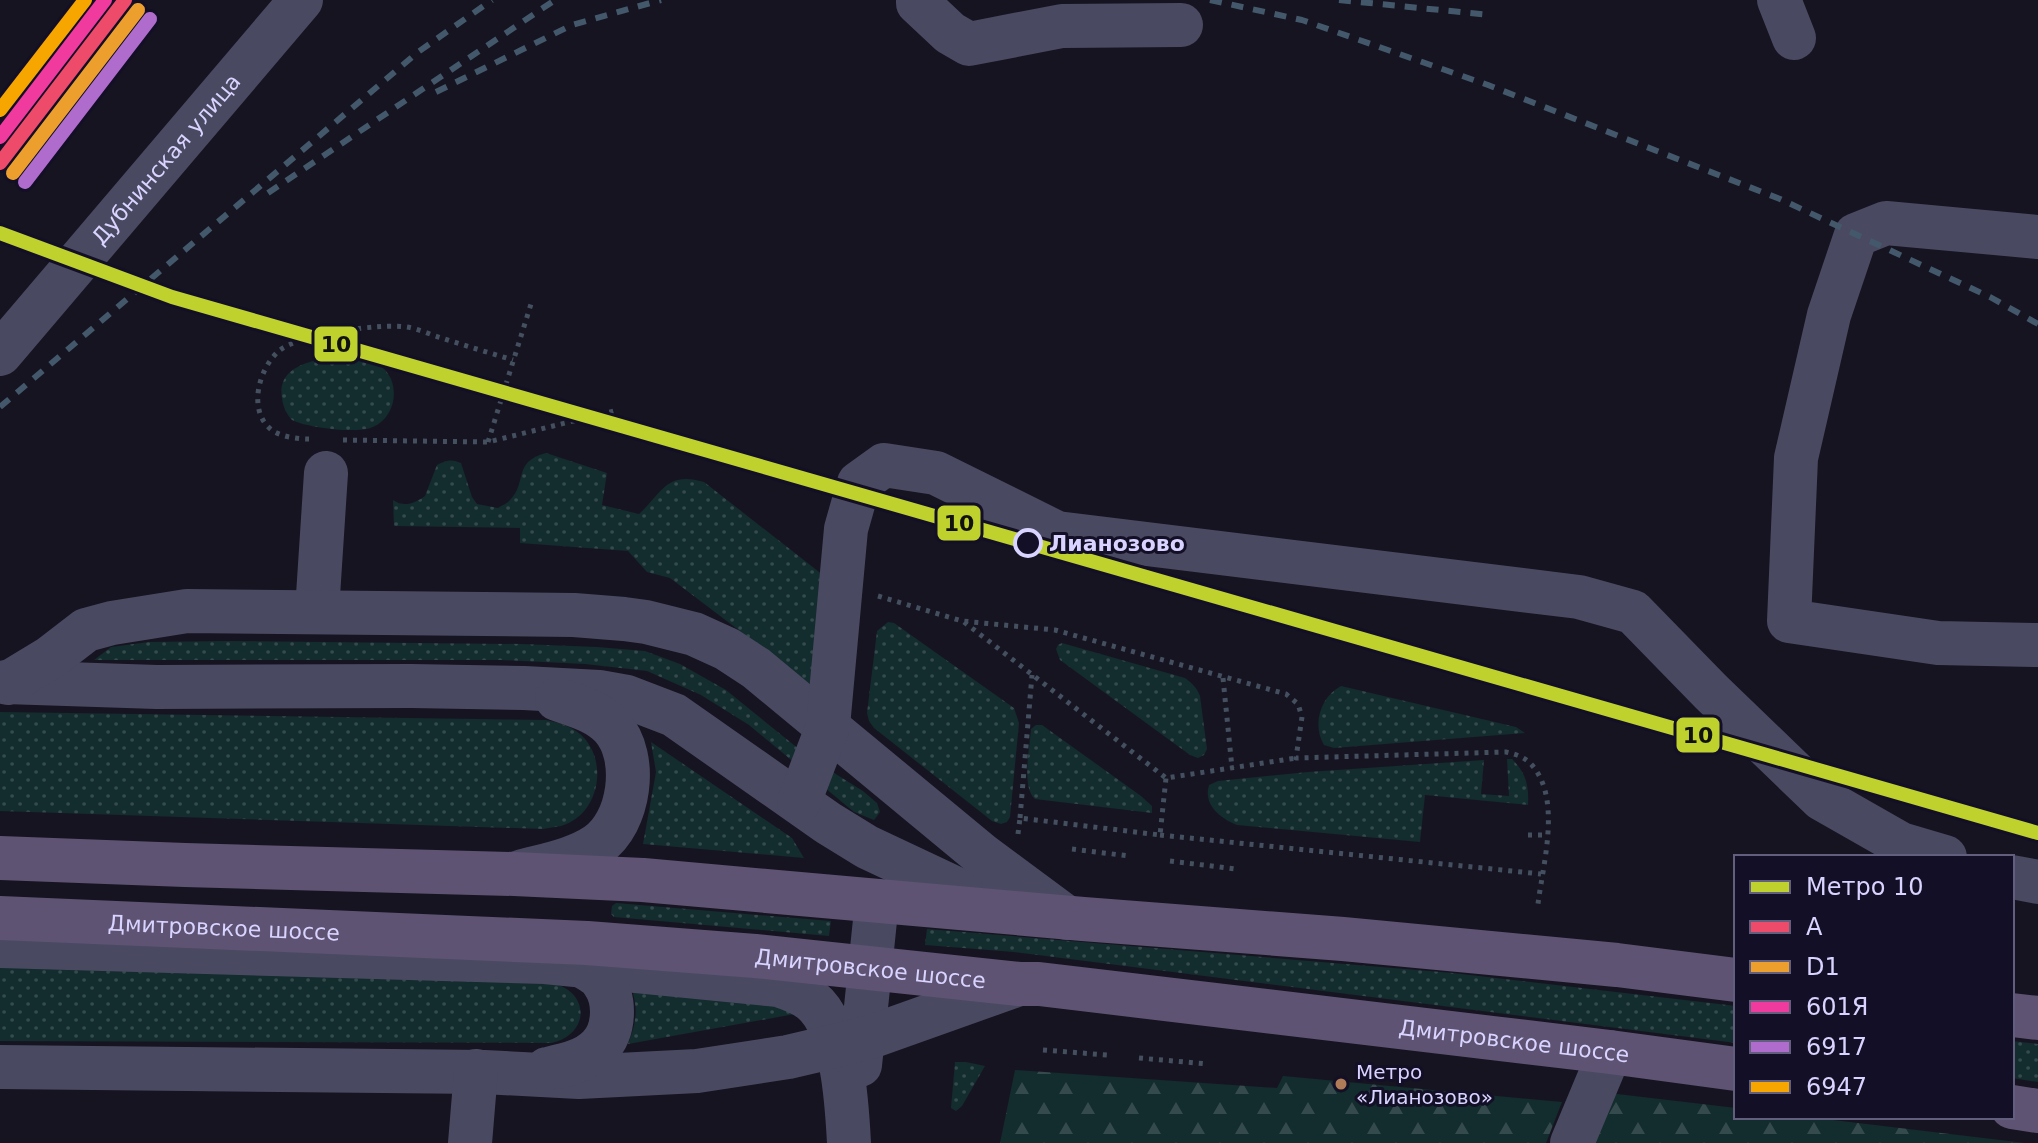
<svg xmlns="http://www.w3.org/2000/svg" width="2038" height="1143" viewBox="0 0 2038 1143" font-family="'DejaVu Sans',sans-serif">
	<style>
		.grass { fill: url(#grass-dots) }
		.forest { fill: url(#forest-firs) }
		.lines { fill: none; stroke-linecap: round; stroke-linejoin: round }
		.path { stroke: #44505f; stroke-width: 5; stroke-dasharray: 4 6; stroke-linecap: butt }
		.minor { stroke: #4a4962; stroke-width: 44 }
		.major { stroke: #5e5373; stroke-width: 44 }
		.rail { stroke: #43596b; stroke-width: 6; stroke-dasharray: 12 10; stroke-linecap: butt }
		.rail-1-casing { stroke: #130f26; stroke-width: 20 }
		.rail-2-casing { stroke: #130f26; stroke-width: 20 }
		.rail-3-casing { stroke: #130f26; stroke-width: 20 }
		.rail-4-casing { stroke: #130f26; stroke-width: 20 }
		.rail-5-casing { stroke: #130f26; stroke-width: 20 }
		.rail-1 { stroke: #ee4a6a; stroke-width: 14 }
		.rail-2 { stroke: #ed9f2d; stroke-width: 14 }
		.rail-3 { stroke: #f13a9d; stroke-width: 14 }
		.rail-4 { stroke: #b06ccc; stroke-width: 14 }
		.rail-5 { stroke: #f7a600; stroke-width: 14 }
		.metro-1-casing { stroke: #130f26; stroke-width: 20 }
		.metro-1 { stroke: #bed12c; stroke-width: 14 }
		.stop-dot { fill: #130f26; stroke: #d9d4ff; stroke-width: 4 }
		.bus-dot { fill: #b07c57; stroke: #130f26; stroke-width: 3 }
		.labels { text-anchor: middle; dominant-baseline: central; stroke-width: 6; stroke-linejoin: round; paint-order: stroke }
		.bus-label { font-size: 20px; fill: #d9d4ff; stroke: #130f26; text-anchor: start }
		.street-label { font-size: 22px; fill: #d9d4ff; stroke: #130f26 }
		.stop-label { font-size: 22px; font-weight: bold; fill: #d9d4ff; stroke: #130f26; text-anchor: start }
		.line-badge { stroke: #130f26; stroke-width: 3 }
		.pale-badge-label { font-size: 22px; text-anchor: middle; font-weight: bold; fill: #111 }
	</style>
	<defs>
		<pattern id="grass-dots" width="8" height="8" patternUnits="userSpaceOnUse" patternTransform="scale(2)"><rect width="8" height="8" fill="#132c2d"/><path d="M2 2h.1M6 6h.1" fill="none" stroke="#354a4c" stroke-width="1.8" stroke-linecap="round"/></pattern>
		<pattern id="forest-firs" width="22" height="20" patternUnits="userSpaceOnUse" patternTransform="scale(2)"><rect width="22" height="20" fill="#132c2d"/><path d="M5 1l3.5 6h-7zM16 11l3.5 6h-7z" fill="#354a4c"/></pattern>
	</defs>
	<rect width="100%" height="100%" fill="#161421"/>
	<path class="grass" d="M348 356C360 358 374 359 383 368 401 384 396 417 373 427 357 434 308 428 292 420 286 413 283 407 282 398 276 362 323 358 348 356Z
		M546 453 607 473 602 505 639 514C663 492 666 471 704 482L828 579 819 691 670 578 647 572 628 551 520 543V528L394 526 393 500C404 508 415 503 425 496L437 465C447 460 451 459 461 463L472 497 477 504 498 508C502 505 507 504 510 500 528 482 512 462 546 453Z
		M888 622 894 623 1014 708 1019 723 1010 817 1007 822 1001 824 992 821 874 728 869 721 867 713 877 631Z
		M228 641 521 644 597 647 645 651 680 664 726 690 810 758 863 791 877 803 880 812 874 820 854 812 749 725 701 695 647 671 585 664 501 660H94L111 647 149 642Z
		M1062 643 1185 678C1192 683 1197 688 1200 696L1207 749 1204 755 1198 758 1190 755 1060 660 1056 649 1058 645Z
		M1341 686 1516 727 1525 733 1334 748 1324 745C1312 725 1320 697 1341 686Z
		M0 712 546 720C561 723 575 727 585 739 608 766 598 815 561 826 555 827 549 828 543 829L0 811Z
		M1036 725H1042L1141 796 1152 806V813L1035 799C1021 787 1030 747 1031 729Z
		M651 742 792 838 804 858 643 844 656 772Z
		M1507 759H1512C1526 773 1529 785 1528 805L1425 795 1420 842 1237 825C1220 818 1203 805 1209 785L1218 781 1308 772 1484 760 1481 794 1509 796Z
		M616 903 831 921 829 936 614 917 611 914 612 906Z
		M927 929 1453 973 1736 1006V1043L1014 952 925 945Z
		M0 965 551 983C591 991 590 1035 551 1043L0 1041Z
		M629 980 779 993 795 1014 628 1044C638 1018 638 1006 629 980Z
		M2012 1041 2038 1044V1082L2012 1078Z
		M955 1062H966L985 1066 962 1106 956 1111 951 1108Z"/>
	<path class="forest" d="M1015 1070 1277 1088 1283 1076 1562 1102 1546 1143H1000Z
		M1600 1092 1736 1108V1117H1808L2025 1143H1578Z"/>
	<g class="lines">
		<path class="path" d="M309 439C298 439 283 437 273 431 246 412 259 367 280 350 301 334 381 323 407 327 419 329 431 335 442 338 466 346 490 353 513 360
			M343 440 488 442 618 410
			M488 442 531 304
			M878 596 962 621 1055 630 1286 694 1298 704 1302 717 1296 758 1506 752C1514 754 1522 756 1529 762 1563 795 1543 863 1538 904
			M964 622 1166 778 1296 758
			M1223 678 1232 768
			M1020 818 1032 675
			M1018 834 1020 818 1160 835 1166 778
			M1160 835 1541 874
			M1528 835H1547
			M1072 849 1129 856
			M1170 861 1236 869
			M1043 1050 1107 1055
			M1139 1058 1208 1064"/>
		<g class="minor">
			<path d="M918 0V3L950 33 969 44 1062 26 1181 25"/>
			<path d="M1779 0 1794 38"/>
			<path d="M2038 237 1886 223 1856 235 1829 315 1796 458 1789 621 1938 643 2038 645"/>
			<path id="s1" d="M0 354 301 0"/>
			<path d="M317 611 326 473"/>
			<path d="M6 682 157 687 411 686 524 688 599 692 627 697 674 715 828 823 867 847 1003 911"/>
			<path d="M8 683 51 657 86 630 112 623 187 611 574 615 624 619 646 622 694 634 727 649 756 668 982 855 1067 918"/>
			<path d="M799 802 828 726 846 529 859 483 884 465 936 473 1057 533 1579 597 1633 612 1711 692 1822 799 1901 844 1945 857"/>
			<path d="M520 872C545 865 575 860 597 845 630 823 639 757 612 727 597 711 577 706 557 699"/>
			<path d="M2012 877 2038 882"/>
			<path d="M0 946 545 962 778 985C790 989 802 993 812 1001 843 1026 847 1105 849 1143"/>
			<path d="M860 1065 877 901"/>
			<path d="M0 1067 484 1072 579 1077 697 1071 788 1057 835 1046 873 1036 1019 984"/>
			<path d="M547 1069C565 1065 586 1061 599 1047 615 1031 616 1000 603 982 599 975 590 971 583 966"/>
			<path d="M470 1143 476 1071"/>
			<path d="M1572 1143 1610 1052"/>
		</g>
		<g class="major">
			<path d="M0 858 185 865 514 874 643 880 1083 919 1343 939 1617 965 1736 980"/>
			<path id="s2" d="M0 918 587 943 755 956 1019 984H1039L1610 1052 1736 1069"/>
			<path d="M2012 1015 2038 1018"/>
			<path d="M2012 1107 2038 1111"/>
		</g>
		<path class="rail" d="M1210 0 1302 20 1488 85 1780 199 1990 297 2038 324
			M1339 0 1491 15
			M436 92 572 25 661 0
			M268 193 555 0
			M0 407 418 52 492 0"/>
		<g class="rail-1-casing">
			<path id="rail-1" d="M0 163 125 0"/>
		</g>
		<g class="rail-2-casing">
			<path id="rail-2" d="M13 173 138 10"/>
		</g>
		<g class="rail-3-casing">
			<path id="rail-3" d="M0 137 105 0"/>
		</g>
		<g class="rail-4-casing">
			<path id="rail-4" d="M25 182 150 19"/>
		</g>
		<g class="rail-5-casing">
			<path id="rail-5" d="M0 110 85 0"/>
		</g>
		<use href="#rail-1" class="rail-1"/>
		<use href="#rail-2" class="rail-2"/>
		<use href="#rail-3" class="rail-3"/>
		<use href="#rail-4" class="rail-4"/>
		<use href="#rail-5" class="rail-5"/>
		<g class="metro-1-casing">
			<path id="metro-1" d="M0 233 172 297 2038 833"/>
		</g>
		<use href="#metro-1" class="metro-1"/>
	</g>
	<circle class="stop-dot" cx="1028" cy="543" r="13"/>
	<circle class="bus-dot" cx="1341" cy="1084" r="7"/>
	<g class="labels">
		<g class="bus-label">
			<text x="1356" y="1072">Метро<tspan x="1356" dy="25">«Лианозово»</tspan></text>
		</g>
		<g class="street-label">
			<text stroke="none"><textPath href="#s1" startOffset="256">Дубнинская улица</textPath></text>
			<text stroke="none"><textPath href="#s2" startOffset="224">Дмитровское шоссе</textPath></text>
			<text stroke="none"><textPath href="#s2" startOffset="872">Дмитровское шоссе</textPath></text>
			<text stroke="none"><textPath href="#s2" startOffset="1520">Дмитровское шоссе</textPath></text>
		</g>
		<g class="stop-label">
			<text x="1049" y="543">Лианозово</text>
		</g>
	</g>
	<g class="line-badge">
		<rect x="313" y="325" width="46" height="38" rx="8" fill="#bed12c"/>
		<rect x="936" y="504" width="46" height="38" rx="8" fill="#bed12c"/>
		<rect x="1675" y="716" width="46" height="38" rx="8" fill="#bed12c"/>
	</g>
	<g class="pale-badge-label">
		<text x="336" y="352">10</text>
		<text x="959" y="531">10</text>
		<text x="1698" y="743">10</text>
	</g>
	<rect x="1734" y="855" width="280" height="264" fill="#130f26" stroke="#625e7d" stroke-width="2"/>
	<rect x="1750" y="881" width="40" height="12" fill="#bed12c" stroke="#625e7d" stroke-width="2"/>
	<text x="1806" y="895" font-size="24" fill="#d9d4ff">Метро 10</text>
	<rect x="1750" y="921" width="40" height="12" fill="#ee4a6a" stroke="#625e7d" stroke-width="2"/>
	<text x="1806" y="935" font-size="24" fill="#d9d4ff">A</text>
	<rect x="1750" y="961" width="40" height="12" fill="#ed9f2d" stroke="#625e7d" stroke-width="2"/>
	<text x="1806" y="975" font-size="24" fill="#d9d4ff">D1</text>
	<rect x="1750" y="1001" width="40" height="12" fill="#f13a9d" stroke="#625e7d" stroke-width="2"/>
	<text x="1806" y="1015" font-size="24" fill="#d9d4ff">601Я</text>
	<rect x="1750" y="1041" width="40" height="12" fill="#b06ccc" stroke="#625e7d" stroke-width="2"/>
	<text x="1806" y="1055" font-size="24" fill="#d9d4ff">6917</text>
	<rect x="1750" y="1081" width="40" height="12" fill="#f7a600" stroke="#625e7d" stroke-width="2"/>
	<text x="1806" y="1095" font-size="24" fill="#d9d4ff">6947</text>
</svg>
